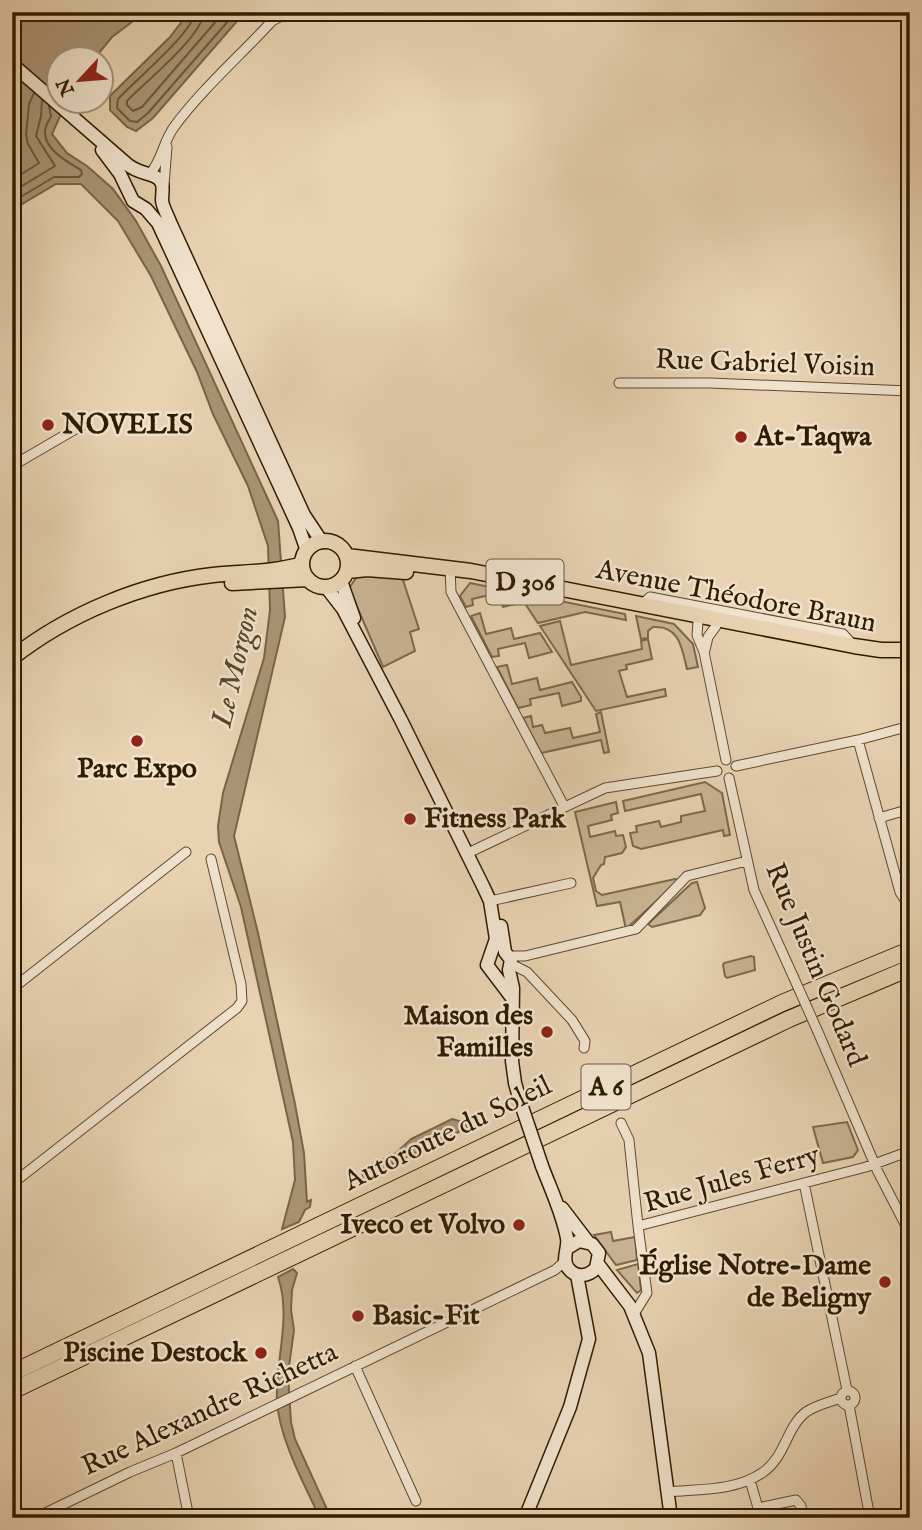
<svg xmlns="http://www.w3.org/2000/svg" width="922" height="1530" viewBox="0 0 922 1530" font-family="'IM FELL English',serif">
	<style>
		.green { fill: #c9b394; stroke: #7d684a; stroke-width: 2 }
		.water { fill: #aa9475; stroke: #7a6446; stroke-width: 2 }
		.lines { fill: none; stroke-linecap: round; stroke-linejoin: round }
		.shore { stroke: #6e583a; stroke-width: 2 }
		.street-casing { stroke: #5f4a2c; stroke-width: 11 }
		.secondary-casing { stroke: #311c00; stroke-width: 15 }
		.primary-casing { stroke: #311c00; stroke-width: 17 }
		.highway-casing { stroke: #311c00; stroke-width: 18 }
		.street { stroke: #f0e2cd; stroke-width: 9 }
		.secondary { stroke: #f0e2cd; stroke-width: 12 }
		.primary { stroke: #e8d2b2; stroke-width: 14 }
		.highway { stroke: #e8d2b2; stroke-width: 16 }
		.street-bridge-casing { stroke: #5f4a2c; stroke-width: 11; stroke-linecap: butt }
		.secondary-bridge-casing { stroke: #311c00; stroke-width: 15; stroke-linecap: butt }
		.street-bridge { stroke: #f0e2cd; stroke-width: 9 }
		.secondary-bridge { stroke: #f0e2cd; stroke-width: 12 }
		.poi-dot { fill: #8f2418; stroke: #f0e2cd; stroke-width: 2.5 }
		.labels { text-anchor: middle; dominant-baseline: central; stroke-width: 5; stroke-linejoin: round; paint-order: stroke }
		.shield { fill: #f0e2cd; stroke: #6a573e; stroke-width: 2 }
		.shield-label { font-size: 26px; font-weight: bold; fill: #311c00 }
		.street-label { font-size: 28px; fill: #311c00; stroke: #f0e2cd }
		.poi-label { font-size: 28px; font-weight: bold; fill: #311c00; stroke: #f0e2cd; text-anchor: start }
		.water-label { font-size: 30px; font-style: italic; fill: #5b4629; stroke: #f0e2cd }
	</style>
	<rect width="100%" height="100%" fill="#e8d2b2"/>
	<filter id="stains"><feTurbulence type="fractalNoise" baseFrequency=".00286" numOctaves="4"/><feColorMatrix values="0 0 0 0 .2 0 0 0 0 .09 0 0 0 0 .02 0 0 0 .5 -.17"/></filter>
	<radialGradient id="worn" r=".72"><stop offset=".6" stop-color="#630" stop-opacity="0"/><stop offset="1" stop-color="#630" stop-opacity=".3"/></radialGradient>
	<path class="green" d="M359 574 402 577 419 629 410 632 415 651 383 667 349 588Z
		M470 583 625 614 626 620 585 612 538 623 524 602 503 607 499 593 472 599 473 605 466 607 460 596Z
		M480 613 486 634 511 628 514 639 540 633 552 652 529 658 525 643 498 649 499 656 492 657 471 616Z
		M636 616 674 624 693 644 698 667 687 669C682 649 680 625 653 627L648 631V638L641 639Z
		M560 621 571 665 642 649 641 641 648 639 652 659 626 665 627 669 619 671 627 697 665 689 666 696 596 711 540 626Z
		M507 665 512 684 537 678 540 690 572 682 581 697V701L562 706 559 693 530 699 531 705 518 708 497 667Z
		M601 712 609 752 604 753 601 740 541 753 523 718 531 716 533 727 542 725 545 733 570 728 573 738 600 732 596 714Z
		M705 782 722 793 730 835 724 836 723 830 641 849 633 846 630 833 637 832 636 826 659 821 661 827 681 822V816L705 811 701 794 625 811 623 801Z
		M616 802 618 813 611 815 612 820 588 826 590 837 615 831 616 836 623 835 626 847 622 853 605 857 604 864 601 865 593 878 596 891 602 895 675 879 679 880 626 929 620 902 597 906 575 812Z
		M697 882 705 908 700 915 652 927 648 924 692 883Z
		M751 956 754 957 755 970 727 978 725 976 723 965 724 963Z
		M847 1122 858 1150 853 1157 823 1163 813 1127Z
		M611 1232 613 1241 635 1237 637 1260 616 1265 594 1235Z
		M638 1264 641 1290 637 1293 617 1270Z"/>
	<path class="water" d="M12 12H145L112 37 94 59 60 60 61 114 52 134 67 153 87 166 113 189 136 221 161 266 278 521 285 617 234 836 258 933 295 1104 304 1153 307 1202 311 1200 310 1207 305 1210 299 1222 282 1229 295 1180 293 1142 241 907 219 842 218 826 223 793 264 658 270 610 268 546 248 486 213 414 197 372 151 276 118 221 81 184H56L12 210Z
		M189 12H245L153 118 136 131 127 127 110 110V96L170 37Z
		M452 1119 466 1123 467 1128 364 1178 361 1170 395 1154 411 1139Z
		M293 1269 297 1273 292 1290 291 1310 294 1330 288 1374 291 1422 295 1439 331 1518H320C304 1484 279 1438 277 1401 275 1360 292 1317 278 1277Z"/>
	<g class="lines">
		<path class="shore" d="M195 12C193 33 134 81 118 99L117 108 130 121 137 122 148 113 236 12
			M204 12C202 37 145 82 127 101V105L133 111 142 107 224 12
			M12 180 39 163 28 144 26 135 29 104 34 93
			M12 192 55 166 36 136 41 116 42 100
			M12 202 54 177H79L82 174 81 170C69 163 45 150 45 133 44 127 49 121 51 116L49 106"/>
		<g class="street-casing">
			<path id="street" d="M149 175C162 161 163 142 174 127 200 91 242 54 272 21L289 12
				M164 185 167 147
				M619 383H710L910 391
				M12 466 84 424
				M450 568 451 592 564 806
				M643 604 650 597 843 634 854 646
				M698 622 697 635 704 652 726 760
				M705 650 708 637 716 626
				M858 740 900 892 907 903H910
				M736 766 858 740 910 726
				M729 778 754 890 793 976
				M879 818 910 809
				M468 853 605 788 717 771
				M490 901 571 883
				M509 956H525L636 929 687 876 747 861
				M511 964 527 972 572 1020 585 1041 584 1048
				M12 989 186 852
				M818 1032 878 1172 905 1224 910 1254
				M621 1123 629 1140 638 1226
				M804 1183 847 1390
				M12 1184 237 1008 242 1001 241 984 211 859
				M12 1260 16 1264
				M634 1314 647 1293 638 1226 866 1167 910 1151
				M355 1366 416 1501
				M841 1398a7 7 0 1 1 14 0a7 7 0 1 1-14 0Z
				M849 1405 870 1518
				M176 1453 189 1518
				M750 1480 758 1508 796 1500 801 1506 803 1518
				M668 1492C699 1489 736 1491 762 1473 786 1457 786 1427 806 1412 816 1405 829 1402 841 1398
				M35 1518 130 1472 176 1453 555 1270 565 1261"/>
		</g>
		<g class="secondary-casing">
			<path id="secondary" d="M12 64 128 165C137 172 144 172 154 176 166 181 162 191 162 200 162 206 168 216 170 222L304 515 322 542
				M102 150 120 174 133 201 146 209 158 223 299 528 307 551
				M341 581 354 618
				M326 587 343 609 401 720 483 886 490 901 496 939 487 965 512 998
				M501 926 505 952 511 960 509 970 513 988 512 1061 515 1083 521 1104
				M542 1166C551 1190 562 1212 567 1238 569 1248 561 1259 568 1268 576 1279 589 1276 596 1268L599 1253 592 1244 579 1241 569 1247
				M562 1208 588 1242
				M598 1264 630 1306 649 1353 671 1518
				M525 1518 570 1407 589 1339 577 1275"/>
		</g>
		<g class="primary-casing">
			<path id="primary" d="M302 564a23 23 0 1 1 46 0a23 23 0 1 1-46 0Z
				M347 556 471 571 854 646 881 650H910
				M348 571 367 569 406 572
				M232 583 308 579
				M12 658C68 614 142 583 213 575 243 572 273 573 302 564"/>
		</g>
		<g class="highway-casing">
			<path id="highway" d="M12 1373 782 1003 910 950
				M12 1391 789 1019 910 968"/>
		</g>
		<use href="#street" class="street"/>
		<use href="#secondary" class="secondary"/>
		<use href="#primary" class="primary"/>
		<use href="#highway" class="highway"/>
		<g class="street-bridge-casing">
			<path id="street-bridge" d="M793 976 818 1032"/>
		</g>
		<g class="secondary-bridge-casing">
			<path id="secondary-bridge" d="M521 1104 542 1166"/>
		</g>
		<use href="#street-bridge" class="street-bridge"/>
		<use href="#secondary-bridge" class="secondary-bridge"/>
	</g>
	<g class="poi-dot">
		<circle cx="48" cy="425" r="7"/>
		<circle cx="741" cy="437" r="7"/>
		<circle cx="137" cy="741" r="7"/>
		<circle cx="410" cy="819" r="7"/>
		<circle cx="547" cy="1032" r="7"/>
		<circle cx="519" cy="1225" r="7"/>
		<circle cx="885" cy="1282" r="7"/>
		<circle cx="358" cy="1316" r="7"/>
		<circle cx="261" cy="1353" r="7"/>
	</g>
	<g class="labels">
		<g class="shield">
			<rect x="486.5" y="559.5" width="77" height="45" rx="5"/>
			<rect x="581.5" y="1064.5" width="49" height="45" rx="5"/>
		</g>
		<g class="shield-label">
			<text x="525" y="582">D 306</text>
			<text x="606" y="1087">A 6</text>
		</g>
		<g class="street-label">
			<text transform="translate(765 364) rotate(2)">Rue Gabriel Voisin</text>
			<text transform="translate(736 597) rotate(11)">Avenue Théodore Braun</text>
			<text transform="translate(815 965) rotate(67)">Rue Justin Godard</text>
			<text transform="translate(448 1134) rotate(-26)">Autoroute du Soleil</text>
			<text transform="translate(732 1180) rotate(-16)">Rue Jules Ferry</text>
			<text transform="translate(210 1410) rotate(-25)">Rue Alexandre Richetta</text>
		</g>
		<g class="poi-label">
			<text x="62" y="425">NOVELIS</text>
			<text x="755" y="437">At-Taqwa</text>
			<text x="137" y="769" text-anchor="middle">Parc Expo</text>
			<text x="424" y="819">Fitness Park</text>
			<text x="533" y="1016" text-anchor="end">Maison des<tspan x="533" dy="32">Familles</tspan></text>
			<text x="505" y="1225" text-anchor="end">Iveco et Volvo</text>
			<text x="871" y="1266" text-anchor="end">Église Notre-Dame<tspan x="871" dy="32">de Beligny</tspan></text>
			<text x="372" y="1316">Basic-Fit</text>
			<text x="247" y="1353" text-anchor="end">Piscine Destock</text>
		</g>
		<g class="water-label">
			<text transform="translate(236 667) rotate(-77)">Le Morgon</text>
		</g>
	</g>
	<rect width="922" height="1530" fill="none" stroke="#e8d2b2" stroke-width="42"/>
	<rect x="14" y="14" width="894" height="1502" fill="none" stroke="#311c00" stroke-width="3.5"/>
	<rect x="21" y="21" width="880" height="1488" fill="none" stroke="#311c00" stroke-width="2"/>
	<g transform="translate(80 80) rotate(244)"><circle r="33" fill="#f0e2cd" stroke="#a4937b" stroke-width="2"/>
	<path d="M0-5L12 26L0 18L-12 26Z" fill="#8f2418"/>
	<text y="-10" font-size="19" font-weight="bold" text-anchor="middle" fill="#311c00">N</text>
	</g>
	<rect width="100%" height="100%" filter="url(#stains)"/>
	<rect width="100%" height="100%" fill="url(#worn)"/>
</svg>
